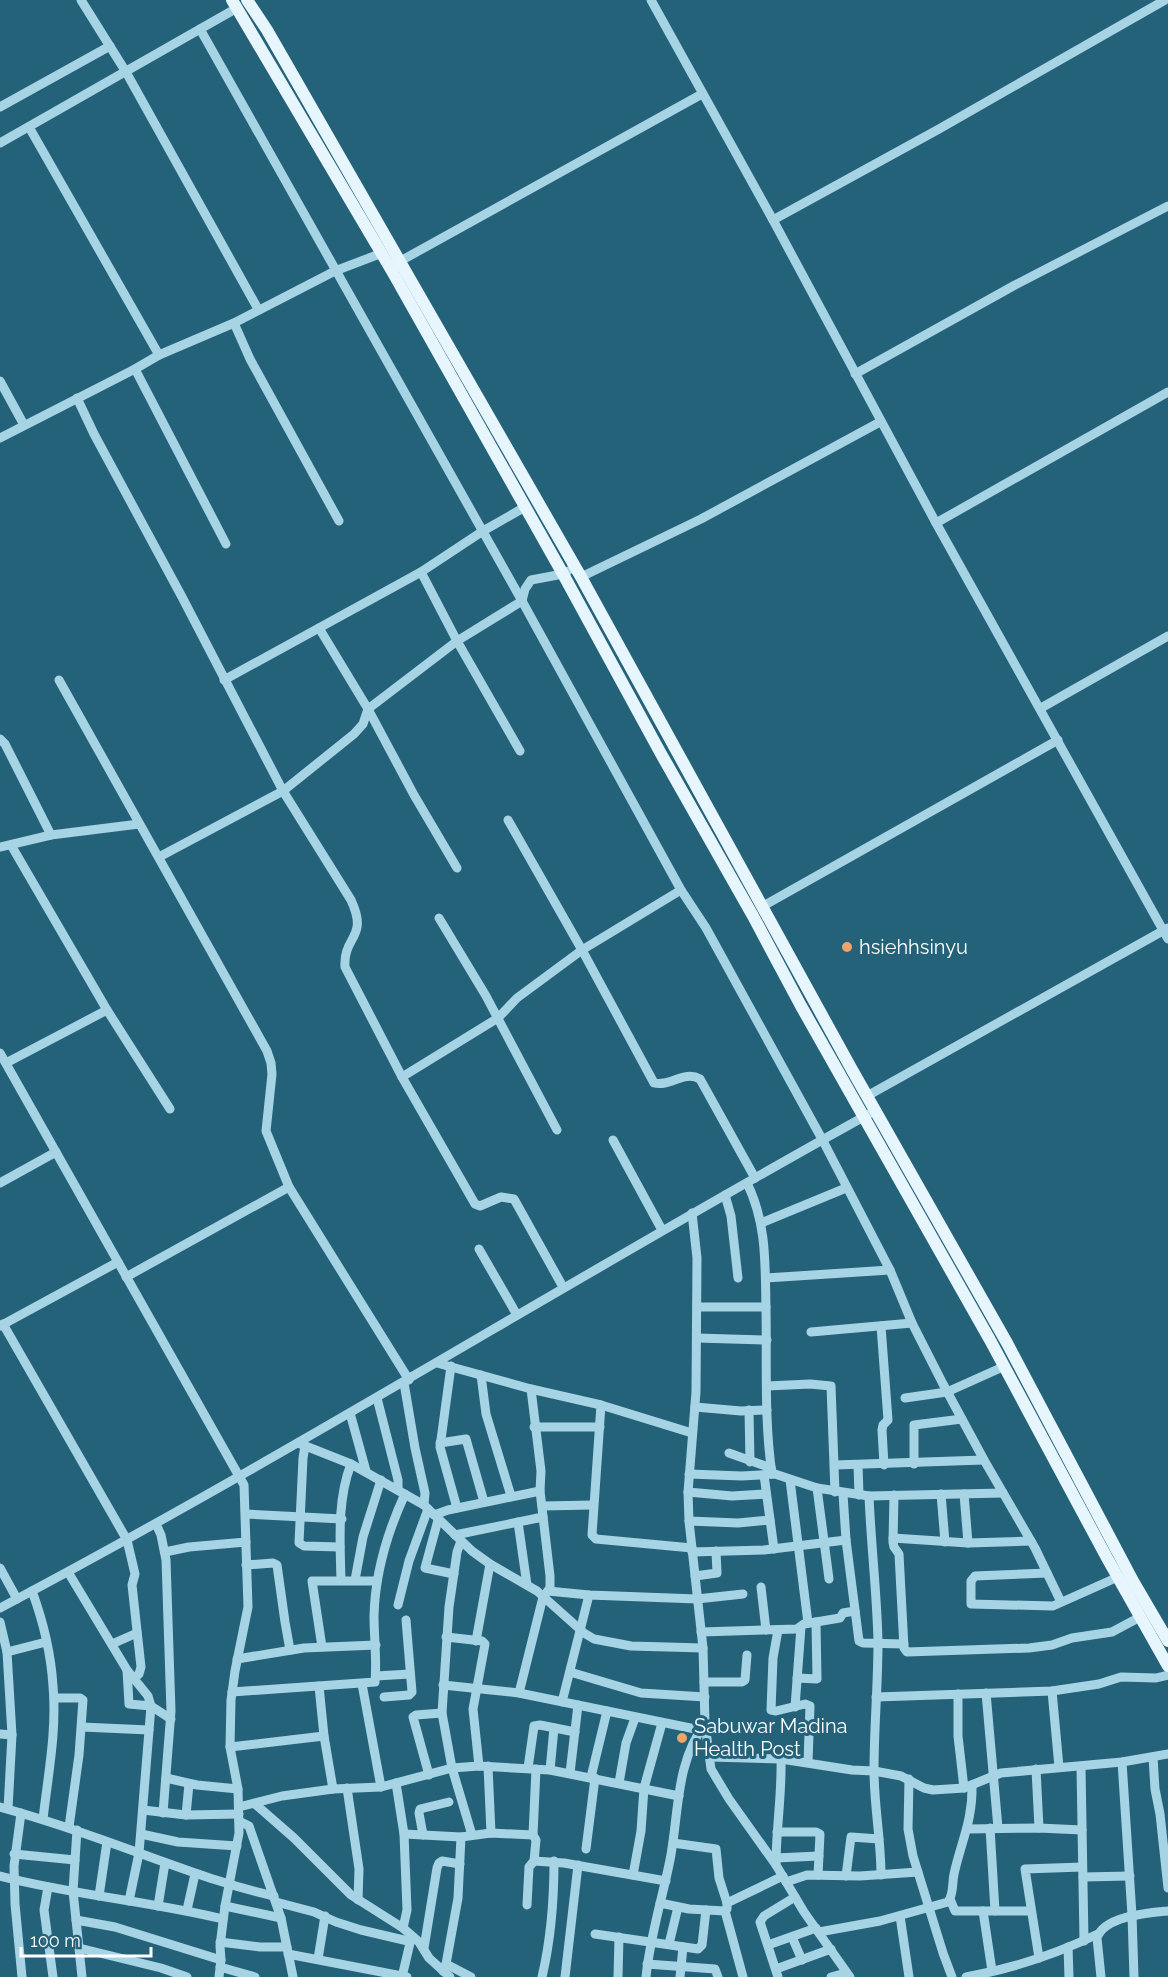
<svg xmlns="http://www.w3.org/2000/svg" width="1168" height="1977" font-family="Raleway,sans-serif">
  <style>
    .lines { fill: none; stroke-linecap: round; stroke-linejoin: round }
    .minor { stroke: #a7d4e4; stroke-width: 9 }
    .major { stroke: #e7f5fc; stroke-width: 12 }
    .poi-dot { fill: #eea46b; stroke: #24627a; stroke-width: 2 }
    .labels { text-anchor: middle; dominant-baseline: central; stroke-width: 6; stroke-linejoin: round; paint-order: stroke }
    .poi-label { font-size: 20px; fill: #fff; stroke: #24627a; text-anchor: start }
  </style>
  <rect width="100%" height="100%" fill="#24627a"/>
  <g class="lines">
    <g class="minor">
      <path d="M81,0L126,72L258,309"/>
      <path d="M651,0L773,220L936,523L1168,939"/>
      <path d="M200,29L522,601L681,890L706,928L822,1139L890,1270L912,1323L943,1384L984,1460L1035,1548L1061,1602"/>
      <path d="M0,107L110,46"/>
      <path d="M29,127L159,355"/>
      <path d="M0,143L237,8"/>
      <path d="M773,220L939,129L1165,0"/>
      <path d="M395,264L702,94"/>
      <path d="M234,323L250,359L339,521"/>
      <path d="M135,369L226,544"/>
      <path d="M855,374L1015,285L1168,206"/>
      <path d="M0,381L24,425"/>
      <path d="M77,398L94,434L182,597L283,791L351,900C369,939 343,935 345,967L402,1077L475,1204L480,1206L501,1197L514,1199L563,1287"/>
      <path d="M0,438L135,369L159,355L234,323L335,271L382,253"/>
      <path d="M936,523L1168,392"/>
      <path d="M421,572L457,641L520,751"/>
      <path d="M581,577L701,519L880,422"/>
      <path d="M319,628L368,709L414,795L457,868"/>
      <path d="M59,680L267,1051L271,1063L272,1074L266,1131L289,1187L409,1380"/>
      <path d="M224,680L421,572L483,531L525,507"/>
      <path d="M1041,708L1168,636"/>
      <path d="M0,739L5,744L51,835"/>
      <path d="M508,820L582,950L654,1083C670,1087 684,1070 700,1079L755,1178"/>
      <path d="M11,845L107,1010L170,1109"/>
      <path d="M0,847L51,835L139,824"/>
      <path d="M159,857L283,791L354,734L363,724L368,709L457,641L522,601L525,589L531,580L563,574L568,571"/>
      <path d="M763,906L1058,740"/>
      <path d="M439,918L486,996L557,1130"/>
      <path d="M0,1053L244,1485L248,1607L235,1671L231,1700L230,1747L238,1789L239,1833L225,1906L220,1946L221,1960L219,1977"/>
      <path d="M6,1063L107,1010"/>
      <path d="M402,1077L498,1018L517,998L582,950L681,890"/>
      <path d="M867,1096L1168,928"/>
      <path d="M613,1140L662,1230"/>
      <path d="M0,1183L56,1152"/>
      <path d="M747,1183C767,1224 765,1264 766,1309C767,1364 764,1420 772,1474"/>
      <path d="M725,1195L731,1216L738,1278"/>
      <path d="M692,1213L697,1258L696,1392L688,1492L689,1521L703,1648L705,1724L711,1769L729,1799L776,1865L804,1912L850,1977"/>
      <path d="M761,1223L846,1188"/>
      <path d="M479,1249L517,1315"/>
      <path d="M126,1277L289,1187"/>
      <path d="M766,1278L890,1270"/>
      <path d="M697,1307H766"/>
      <path d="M3,1324L127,1540L135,1574L132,1585L141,1667L139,1674L133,1679"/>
      <path d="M0,1326L118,1262"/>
      <path d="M881,1326L888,1420L883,1425L882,1430L884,1465"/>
      <path d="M811,1332L912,1323"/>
      <path d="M697,1338L767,1340"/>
      <path d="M437,1363L531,1389L601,1405L692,1433"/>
      <path d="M451,1366L440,1447L457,1508"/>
      <path d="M481,1375L486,1414L511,1496"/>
      <path d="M404,1383L415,1448L425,1493L424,1505"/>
      <path d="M767,1386L810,1384L831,1386L835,1492"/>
      <path d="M377,1398L398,1480V1490"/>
      <path d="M905,1398L947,1392L1005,1366"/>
      <path d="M601,1405L592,1535L596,1539L692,1548"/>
      <path d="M695,1407L741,1411L767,1410"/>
      <path d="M749,1410L750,1462"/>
      <path d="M350,1413L366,1471"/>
      <path d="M534,1427H600"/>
      <path d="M298,1443L351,1464L424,1505L472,1551L490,1564L537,1591L584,1633L594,1639L631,1646L703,1648"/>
      <path d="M440,1443L466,1439L484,1502"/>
      <path d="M305,1446L303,1458L299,1543L304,1546L340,1547"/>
      <path d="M729,1453L771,1468"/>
      <path d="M914,1464V1425L962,1419"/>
      <path d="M835,1465L984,1460"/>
      <path d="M858,1465L859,1495"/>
      <path d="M689,1474L742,1476L775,1474L817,1488L869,1496L1003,1493"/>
      <path d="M764,1475L774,1549"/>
      <path d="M790,1480L808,1623"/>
      <path d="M817,1488L829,1579"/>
      <path d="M688,1492L732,1496L766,1494"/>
      <path d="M843,1494L846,1540L859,1641L863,1643L904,1644"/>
      <path d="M941,1494L945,1542"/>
      <path d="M964,1494L968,1543"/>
      <path d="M894,1495L893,1542L894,1547L899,1554L904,1648L907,1652L1029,1648L1052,1645L1072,1638L1112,1632L1140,1617"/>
      <path d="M869,1496C871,1545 877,1594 878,1642C878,1685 874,1728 874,1770C874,1806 881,1840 881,1875"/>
      <path d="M542,1506L593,1505"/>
      <path d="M246,1514L342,1519"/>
      <path d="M434,1515L448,1510L540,1491"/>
      <path d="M438,1520L425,1568L454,1574"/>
      <path d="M689,1521L738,1523L770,1520"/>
      <path d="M518,1522L527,1585"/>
      <path d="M156,1524L161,1535L166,1560L171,1711L163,1813"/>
      <path d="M455,1535L543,1517"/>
      <path d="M893,1538L968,1543L1031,1541"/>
      <path d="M461,1541L457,1552L449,1607L442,1713L452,1768L472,1835"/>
      <path d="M165,1552L189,1547L246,1542"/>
      <path d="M692,1552L764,1550L846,1540"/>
      <path d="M246,1565L273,1563L277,1565L285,1622L290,1650"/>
      <path d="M0,1568L17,1599"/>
      <path d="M68,1572L127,1670L148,1696L151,1706L139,1853L129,1901"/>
      <path d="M1047,1573L975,1576L971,1581V1604L1053,1606L1118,1577"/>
      <path d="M695,1576L717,1573L716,1551"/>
      <path d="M341,1580C340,1541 337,1500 351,1464"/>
      <path d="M355,1580L363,1537L381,1480"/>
      <path d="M761,1587L766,1630"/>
      <path d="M32,1591C43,1621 51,1654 53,1686C57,1730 48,1775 43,1819"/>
      <path d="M548,1591L589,1595L697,1599L743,1594"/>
      <path d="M398,1605L409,1561L428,1509"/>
      <path d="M0,1608C295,1452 577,1275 869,1114"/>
      <path d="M0,1622L7,1652L12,1735L8,1809"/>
      <path d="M778,1630L773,1658L771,1710L776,1711L805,1704L810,1706L808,1762"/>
      <path d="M701,1632L797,1629L804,1624L840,1618L843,1613L855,1611"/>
      <path d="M446,1637L482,1641L485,1644L473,1709L479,1766"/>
      <path d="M476,1641L490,1564"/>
      <path d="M112,1644L137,1633"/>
      <path d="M322,1647L312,1581H377"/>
      <path d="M7,1652L46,1642"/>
      <path d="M237,1659L304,1648L376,1645"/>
      <path d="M127,1670L129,1704L151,1706L171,1719"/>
      <path d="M570,1672L641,1693L705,1697"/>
      <path d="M376,1676L410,1674"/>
      <path d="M797,1678L817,1679L816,1622"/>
      <path d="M704,1682H742L745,1680L747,1655"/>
      <path d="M362,1684L381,1787"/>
      <path d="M443,1685L519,1693L700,1730"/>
      <path d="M319,1686L324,1736L333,1789"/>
      <path d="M1052,1691L1059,1767"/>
      <path d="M232,1692L375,1682C377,1660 374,1638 374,1616C375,1574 387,1533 405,1494"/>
      <path d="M519,1693L543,1597L550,1588V1576L540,1491L541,1471L531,1389"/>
      <path d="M986,1693L998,1828"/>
      <path d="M958,1694V1736L964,1788"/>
      <path d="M384,1697L409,1695L412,1692L406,1620"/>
      <path d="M876,1697L1052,1691L1099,1684L1121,1677L1156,1678L1168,1675"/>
      <path d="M54,1698H80L83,1700L79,1755L69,1827"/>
      <path d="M562,1702L589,1595"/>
      <path d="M795,1707L801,1627"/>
      <path d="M82,1727L149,1730"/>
      <path d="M0,1734L12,1735"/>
      <path d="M230,1747L324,1736"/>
      <path d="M710,1757L781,1759L852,1770L874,1771L901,1776L924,1788L933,1790L964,1788L1001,1773L1122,1762L1168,1754"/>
      <path d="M1153,1757L1155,1789L1160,1814L1168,1888"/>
      <path d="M1122,1762L1132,1915L1134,1977"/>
      <path d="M488,1766L491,1833"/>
      <path d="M1081,1767L1084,1941"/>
      <path d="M528,1768L534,1726L540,1725L575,1732"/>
      <path d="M1036,1769L1039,1828"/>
      <path d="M550,1770L554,1728"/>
      <path d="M570,1773L578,1705"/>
      <path d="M429,1775L413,1717L416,1715L442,1713"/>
      <path d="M591,1777L607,1711"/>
      <path d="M166,1778L197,1785L238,1789"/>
      <path d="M909,1779L908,1829L913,1856L943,1953L952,1977"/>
      <path d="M396,1783L404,1834L407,1910L403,1928"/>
      <path d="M619,1783L626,1743L635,1718"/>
      <path d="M347,1788L359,1869L358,1900"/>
      <path d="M255,1804L294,1838L351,1895L403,1928L419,1942L429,1958L450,1977"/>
      <path d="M0,1807C47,1820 93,1836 139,1853C184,1869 228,1886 274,1896"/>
      <path d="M239,1807L282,1796L333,1789L381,1787L452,1768L479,1766L550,1770L679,1796"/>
      <path d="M143,1810L186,1815L239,1814"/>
      <path d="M21,1813L14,1866L15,1904L22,1977"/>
      <path d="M186,1815L189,1784"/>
      <path d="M239,1821L249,1826L281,1918L293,1977"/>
      <path d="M990,1828L995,1911"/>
      <path d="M967,1829L1039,1828L1082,1830"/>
      <path d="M77,1830L73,1891L82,1977"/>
      <path d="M777,1832H816L820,1834L818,1875"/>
      <path d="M141,1834L178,1842L237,1846"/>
      <path d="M404,1834L461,1837L491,1833L533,1835"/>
      <path d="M423,1835L419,1813L420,1809L449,1802"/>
      <path d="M586,1849L595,1778"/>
      <path d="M14,1854L75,1860"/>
      <path d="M776,1858L819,1856"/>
      <path d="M534,1861L536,1840L533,1835L536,1769"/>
      <path d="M776,1865C776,1829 782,1795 781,1759"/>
      <path d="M633,1875L641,1831L644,1788L662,1723"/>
      <path d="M0,1876C73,1895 149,1901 223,1919"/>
      <path d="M846,1876L851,1837L879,1839"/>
      <path d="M1083,1877L1130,1876"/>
      <path d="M786,1882L807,1875L860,1876L918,1872"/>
      <path d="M48,1887L44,1910L53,1977"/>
      <path d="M99,1896L107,1842"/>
      <path d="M950,1899L955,1911H1031"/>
      <path d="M276,1902L314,1912L336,1922L361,1930L408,1941L410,1943L402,1977"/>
      <path d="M660,1903L689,1909L725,1911L727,1909V1903L719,1878L716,1849L673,1843"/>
      <path d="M727,1903L783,1876"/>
      <path d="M527,1905L529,1867L534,1861L564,1863L666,1881"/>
      <path d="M158,1906L165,1863"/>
      <path d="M225,1906L281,1918"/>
      <path d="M187,1910L195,1874"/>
      <path d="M725,1911L743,1977"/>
      <path d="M983,1911L992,1971"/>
      <path d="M900,1916L909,1977"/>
      <path d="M76,1920L115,1927L221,1960"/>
      <path d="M819,1932L880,1921L948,1902C954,1894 952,1883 954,1874C961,1842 973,1820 972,1785"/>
      <path d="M595,1934L698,1949L702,1945L706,1910"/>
      <path d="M792,1937L802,1960"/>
      <path d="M220,1942L260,1947H287"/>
      <path d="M669,1944L678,1907"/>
      <path d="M768,1945L816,1928"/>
      <path d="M1068,1947L1069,1977"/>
      <path d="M79,1948L161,1968L187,1977"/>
      <path d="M424,1948L437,1868L439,1863L442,1861L460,1864"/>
      <path d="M288,1954L407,1977"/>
      <path d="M1039,1958L1025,1869L1082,1867"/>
      <path d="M318,1959L325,1916"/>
      <path d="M446,1964L471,1977"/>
      <path d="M647,1964L715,1969L718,1977"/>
      <path d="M220,1967L255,1977"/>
      <path d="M776,1969L831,1949"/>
      <path d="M443,1971L446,1964L458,1898L461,1837"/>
      <path d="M542,1977C551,1939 554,1900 554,1861"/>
      <path d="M565,1977L578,1865"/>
      <path d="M618,1977L619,1937"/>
      <path d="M646,1977C650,1936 662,1900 670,1860C679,1815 675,1763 705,1724"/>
      <path d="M680,1977L683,1947"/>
      <path d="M778,1977L760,1922L764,1916L795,1897"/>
      <path d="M831,1977L842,1974"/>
      <path d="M966,1977C1011,1969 1056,1954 1098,1934"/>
      <path d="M1101,1977L1097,1938C1104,1916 1148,1913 1168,1911"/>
    </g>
    <g class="major">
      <path d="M232,0L392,271L563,574L660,752L753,916L801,1006L990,1340L1107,1558L1168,1666"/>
      <path d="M247,0L267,30L581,577L851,1068L1007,1343L1133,1581L1168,1641"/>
    </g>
  </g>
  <g class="poi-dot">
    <circle cx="847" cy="947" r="6"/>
    <circle cx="682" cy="1738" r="6"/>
  </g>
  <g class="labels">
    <g class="poi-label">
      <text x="859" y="947">hsiehhsinyu</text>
      <text x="694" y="1726">Sabuwar Madina<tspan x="694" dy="23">Health Post</tspan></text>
    </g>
  </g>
  <path d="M21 1947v9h130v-9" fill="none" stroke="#ffffff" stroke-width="3"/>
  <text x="30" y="1947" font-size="18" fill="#ffffff" stroke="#24627a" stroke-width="4.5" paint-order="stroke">100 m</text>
</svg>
